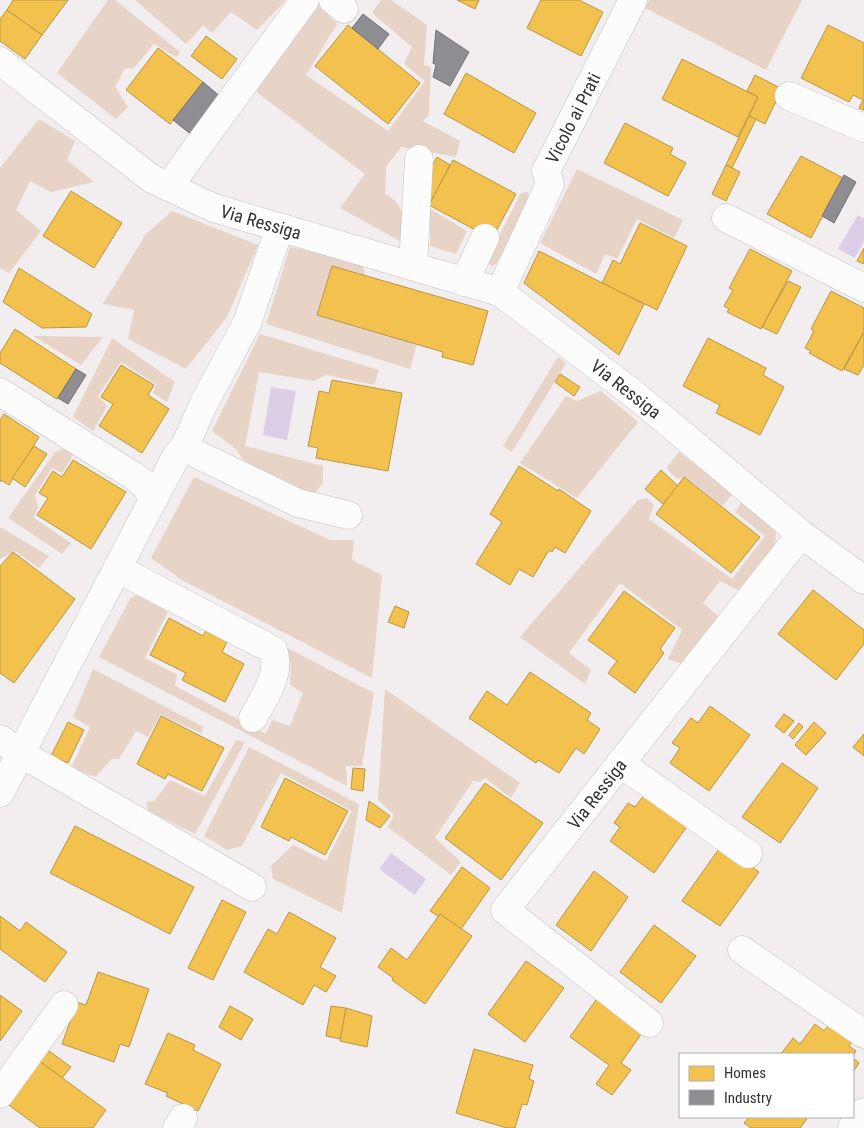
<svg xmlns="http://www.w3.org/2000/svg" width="864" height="1128" font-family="'Roboto Condensed',sans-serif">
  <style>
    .green { fill: #e8d3c7 }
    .water { fill: #dccee6 }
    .homes { fill: #f2c14e; stroke: #b99646 }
    .industry { fill: #8d8d92; stroke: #727175 }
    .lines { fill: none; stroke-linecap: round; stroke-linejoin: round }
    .minor-casing { stroke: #c3c0c1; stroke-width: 29 }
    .minor { stroke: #fdfcfd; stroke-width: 28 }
    .labels { text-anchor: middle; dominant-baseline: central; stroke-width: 5; stroke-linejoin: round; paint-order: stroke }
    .street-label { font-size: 18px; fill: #343132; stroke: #fff }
  </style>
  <rect width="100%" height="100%" fill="#f2edef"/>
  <g class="green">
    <path d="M108,0H115L180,52L176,57L154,44L133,69L125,68L115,87L128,107L116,119L57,73Z"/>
    <path d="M135,0H286L257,30L231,12L212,33L203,25L186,44Z"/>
    <path d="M381,0H391L427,25L424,65L431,67L429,115L423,121L460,141L456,157L401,147L386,167L385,194C408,206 402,219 400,241L340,208L365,174L259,94L253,86L316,2L337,24L306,75L388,131L425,81L404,64L412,47L372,13Z"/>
    <path d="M649,0H802L766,70L645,8Z"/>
    <path d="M39,119L75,141L67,160L94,182L51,192L30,181L16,210L41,231L9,273L0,268V168Z"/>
    <path d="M577,169L683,220L674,238L637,219L617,259L605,254L596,274L540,243Z"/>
    <path d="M527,192L531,201L496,264L491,266L487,259L521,193Z"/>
    <path d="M430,209L467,231L456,254L430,246Z"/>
    <path d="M172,211L258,245L227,317L186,369L128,339L134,310L103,304L146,234Z"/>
    <path d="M290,247L362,262L365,275L332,266L317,315L417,344L410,369L266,324Z"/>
    <path d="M260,334L379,370L374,385L326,375L314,381L259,372L245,446L323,466V483L314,494L256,473L244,461L236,449L212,431Z"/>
    <path d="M33,336L103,337L81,365Z"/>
    <path d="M112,338L175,382L167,402L153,393L156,384L121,362L98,396L107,406L93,431L73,417Z"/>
    <path d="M558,357L566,363L512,452L503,446Z"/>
    <path d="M601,391L638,422L577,498L520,463L566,396L577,401Z"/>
    <path d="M69,446L76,450L62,473L52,468L35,495L38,507L34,518L71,543L62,554L8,518L55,452Z"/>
    <path d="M679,452L733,493L722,506L685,477L677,479L666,468Z"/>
    <path d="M194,477L330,540H354L352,560L382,575L372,678L182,580L151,558Z"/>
    <path d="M647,498L654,505L649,519L732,579L765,536L735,512L741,503L776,531L774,555L742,592L720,581L703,603L719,617L685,665L668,659L682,630L620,583L569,653L591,670L585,684L520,637L638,500Z"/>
    <path d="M0,527L49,556L39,568L15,551L0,559Z"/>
    <path d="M139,593L168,612L145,658L177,675L175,686L266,734L272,720L290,726L303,693L290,685L291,665L282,645L374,693L362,766H346L347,786L99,657L130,599Z"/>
    <path d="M93,669L204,727L201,733L160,715L148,737L136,731L119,759H112L95,777L71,768L90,727L73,717Z"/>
    <path d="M385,689L520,783L511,798L485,778L480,782L473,781L435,838L461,862L451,875L388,827L394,815L378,800Z"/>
    <path d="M236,740L245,742L195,834L148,811L146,802L154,801L170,780L205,796Z"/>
    <path d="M249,747L359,804L342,913L273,879L271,866L293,845L326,861L352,811L281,773L242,846L227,850L204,836Z"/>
  </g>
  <g class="water">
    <path d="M858,215L864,219V242L855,258L838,249Z"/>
    <path d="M271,387L296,391L287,440L263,435Z"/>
    <path d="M391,853L426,879L415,895L379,869Z"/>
  </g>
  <g class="homes">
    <path d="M13,0H68L42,35L7,10Z"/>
    <path d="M457,0H479L475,9Z"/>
    <path d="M541,0H579L603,12L581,56L527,28Z"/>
    <path d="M7,10L42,35L25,59L0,41V19Z"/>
    <path d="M348,25L420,83L388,124L315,66Z"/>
    <path d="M828,25L864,43V110L859,108L863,100L853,95L849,102L801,78Z"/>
    <path d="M206,36L237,59L222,79L191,56Z"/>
    <path d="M158,48L203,82L170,124L126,90Z"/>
    <path d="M682,59L758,97L738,137L662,99Z"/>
    <path d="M466,73L536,113L514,153L444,114Z"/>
    <path d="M755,75L782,89L765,124L749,116L758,97L747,91Z"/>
    <path d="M749,116L756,119L732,168L726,165Z"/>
    <path d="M625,123L673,148L670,154L686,163L668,196L604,163Z"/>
    <path d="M801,156L843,178L811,238L767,214Z"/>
    <path d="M437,157L450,165L431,202L419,195L422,185Z"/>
    <path d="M453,160L516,194L492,239L429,205Z"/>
    <path d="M726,165L740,172L726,201L712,194Z"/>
    <path d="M71,191L122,223L94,268L43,236Z"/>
    <path d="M640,223L687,246L657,310L602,283L613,260L620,264Z"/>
    <path d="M864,248V264L857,261Z"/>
    <path d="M750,249L792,271L761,329L727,312L729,309L724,306L733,290L729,288Z"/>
    <path d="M539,251L644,304L619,355L524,283Z"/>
    <path d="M332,266L488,311L473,365L442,357L443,352L317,315Z"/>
    <path d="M19,268L92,314L86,327L42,328L3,302Z"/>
    <path d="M788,281L801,287L777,334L762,327Z"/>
    <path d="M831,291L864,308V332L842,371L809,353L811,351L805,348L814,331L811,329Z"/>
    <path d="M15,329L76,369L57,399L0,363V353Z"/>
    <path d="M864,332V365L858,375L844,369Z"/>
    <path d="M708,338L766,368L763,375L784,387L760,435L716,413L720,405L683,386Z"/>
    <path d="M121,365L154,385L148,395L169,409L142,453L99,426L113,404L101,397Z"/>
    <path d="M560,374L580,387L574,396L555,382Z"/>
    <path d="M332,380L402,393L388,471L316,458L318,448L308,446L319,391L329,393Z"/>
    <path d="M4,414L39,437L9,485L1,480L0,482V420Z"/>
    <path d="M34,446L47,454L25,487L12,478Z"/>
    <path d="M73,460L126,492L91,549L37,515L48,498L39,493L53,471L62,477Z"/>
    <path d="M519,466L558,491L559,489L591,511L565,553L555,547L552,552L549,550L533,577L519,569L510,585L476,564L502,522L490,514Z"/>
    <path d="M661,470L678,486L663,504L645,489Z"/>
    <path d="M684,477L760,537L731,573L656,514Z"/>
    <path d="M13,552L75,599L14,683L0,673V566Z"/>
    <path d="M813,590L864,630V644L836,680L778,634Z"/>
    <path d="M624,591L675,628L660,649L664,653L635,693L608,673L617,661L588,640Z"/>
    <path d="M395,606L409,612L404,628L388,622Z"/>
    <path d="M169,618L203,636L209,625L230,636L222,652L244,664L225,702L182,680L186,673L150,655Z"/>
    <path d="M530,672L591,713L587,720L600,729L584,754L576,748L559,773L538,760L536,763L469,718L487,691L507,705Z"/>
    <path d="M710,706L750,735L709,791L670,763L680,748L672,743L691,718L698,723Z"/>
    <path d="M784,714L794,721L784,733L775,726Z"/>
    <path d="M161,716L224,748L202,791L168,774L165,779L137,764Z"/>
    <path d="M68,722L84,730L68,763L51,756Z"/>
    <path d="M814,722L826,733L806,755L795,745Z"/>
    <path d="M799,723L803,727L793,739L789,735Z"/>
    <path d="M864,734V756L853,747Z"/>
    <path d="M782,763L818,788L780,843L742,817Z"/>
    <path d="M353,768L365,769L363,791L351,789Z"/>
    <path d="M285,778L348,811L325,855L291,837L289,841L261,827Z"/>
    <path d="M485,783L543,823L501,880L445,838Z"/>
    <path d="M645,794L688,825L654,873L610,841L620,827L614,823L628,803L635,807Z"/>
    <path d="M369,801L390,816L380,828L366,820Z"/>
    <path d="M75,826L194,887L170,934L50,873Z"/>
    <path d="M721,846L759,872L720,926L682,901Z"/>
    <path d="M462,867L490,888L461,929L440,914L438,916L430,911Z"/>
    <path d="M594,871L628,897L591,951L556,925Z"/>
    <path d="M222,900L246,912L213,980L188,968Z"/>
    <path d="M289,912L336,938L320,967L336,976L326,992L314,985L303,1005L244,972L268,929L277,934Z"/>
    <path d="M440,914L472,936L425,1004L392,980L393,978L378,967L391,948L407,960Z"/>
    <path d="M0,916L20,931L26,922L67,952L45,982L0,949Z"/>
    <path d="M654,925L696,956L661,1003L620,972Z"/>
    <path d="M526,961L564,988L525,1042L488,1014Z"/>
    <path d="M98,972L149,989L129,1047L120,1044L114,1062L62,1044L77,1002L86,1005Z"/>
    <path d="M0,995L22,1011L0,1041Z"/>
    <path d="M598,997L644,1030L621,1063L631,1070L612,1095L596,1084L609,1065L570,1037Z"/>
    <path d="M230,1006L253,1019L241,1040L219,1027Z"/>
    <path d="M331,1006L346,1008L341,1039L326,1036Z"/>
    <path d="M346,1008L372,1016L367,1047L340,1041Z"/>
    <path d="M815,1024L824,1031L829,1025L853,1041L849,1046L856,1051L853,1056V1054H781L793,1038L800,1044Z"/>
    <path d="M168,1033L195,1045L193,1050L221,1064L198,1111L166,1096L168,1093L145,1084Z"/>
    <path d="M42,1046L71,1067L62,1078L34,1057Z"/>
    <path d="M474,1049L533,1065L529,1079L534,1081L527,1105L522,1104L515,1128H507L456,1113Z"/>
    <path d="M853,1058L859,1063L853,1072Z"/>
    <path d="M38,1060L106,1110L93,1128H40L6,1103Z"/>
    <path d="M749,1117H803L807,1119L800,1128H751L744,1123Z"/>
  </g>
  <g class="industry">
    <path d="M363,14L389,34L378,49L352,28Z"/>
    <path d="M436,30L469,52L450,86L433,77L436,65L433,63Z"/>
    <path d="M203,82L222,98L193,136L173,120Z"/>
    <path d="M844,175L856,182L834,223L822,216Z"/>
    <path d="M76,369L86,375L68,404L58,398Z"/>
  </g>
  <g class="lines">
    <defs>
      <g id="minor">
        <path d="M333,0L344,9"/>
        <path d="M0,61L152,179L214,208L500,292L635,395L801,534L864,580"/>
        <path d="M789,96L864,128"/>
        <path d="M169,186L305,0"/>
        <path d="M726,218L864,288"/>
        <path d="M413,266L419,159"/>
        <path d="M464,282L485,238"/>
        <path d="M500,292L550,184L546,171L633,0"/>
        <path d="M0,392L132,475L144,484L154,498L0,793"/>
        <path d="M184,448L204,403L247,323L280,227"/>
        <path d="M154,498L177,455L184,448L298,503L348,515"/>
        <path d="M118,569L273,650C282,674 264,697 253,718"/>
        <path d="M0,739L20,753L252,887"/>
        <path d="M620,763L748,854"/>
        <path d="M742,950L864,1034"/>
        <path d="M649,1023L505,910L801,534"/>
        <path d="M0,1094L64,1005"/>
        <path d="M177,1128L183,1118"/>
        <path d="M852,1128L864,1112"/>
      </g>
    </defs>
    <use href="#minor" class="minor-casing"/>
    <use href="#minor" class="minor"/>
  </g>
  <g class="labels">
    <g class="street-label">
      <text transform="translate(573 118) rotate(-63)">Vicolo ai Prati</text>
      <text transform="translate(261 222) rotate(16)">Via Ressiga</text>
      <text transform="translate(626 389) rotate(38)">Via Ressiga</text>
      <text transform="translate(597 794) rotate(-52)">Via Ressiga</text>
    </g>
  </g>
  <rect x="679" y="1053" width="175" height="65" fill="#ffffff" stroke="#aeadad"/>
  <rect x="689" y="1066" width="25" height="15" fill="#f2c14e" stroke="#aeadad"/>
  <text x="724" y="1078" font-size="15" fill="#343132">Homes</text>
  <rect x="689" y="1090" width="25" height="15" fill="#8d8d92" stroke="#aeadad"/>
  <text x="724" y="1103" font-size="15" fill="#343132">Industry</text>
</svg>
